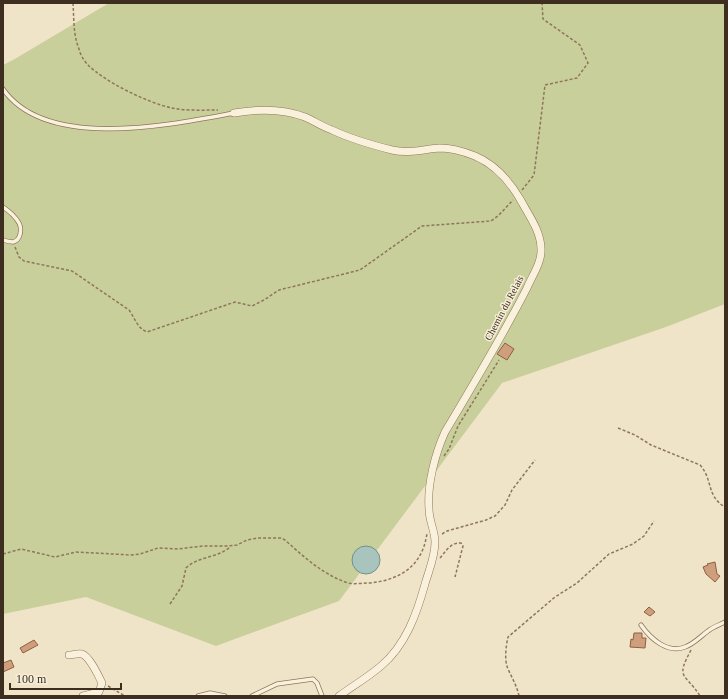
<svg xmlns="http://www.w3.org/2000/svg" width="728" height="699" font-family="Georgia,serif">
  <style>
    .green { fill: #c9cf9b }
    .water { fill: #a9c4bc; stroke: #6f938a }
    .building { fill: #cf9f7d; stroke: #8d5f41 }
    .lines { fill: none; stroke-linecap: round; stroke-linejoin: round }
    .service-casing { stroke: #8d765c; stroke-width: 5 }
    .minor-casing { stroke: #8d765c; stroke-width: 8 }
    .path { stroke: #8d765c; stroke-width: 1.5; stroke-dasharray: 3 2; stroke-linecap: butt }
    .service { stroke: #faf1dc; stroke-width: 3.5 }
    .minor { stroke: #faf1dc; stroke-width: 7 }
    .labels { text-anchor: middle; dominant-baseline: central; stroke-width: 3; stroke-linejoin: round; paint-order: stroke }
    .street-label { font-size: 10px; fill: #3d2e20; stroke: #f7eed8 }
  </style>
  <rect width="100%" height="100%" fill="#f0e4c8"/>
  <path class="green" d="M109,3H725V304L666,327L502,383L339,601L216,646L86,597L3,614V65L13,60Z"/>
  <circle class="water" cx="366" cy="560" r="14"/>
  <g class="building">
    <path d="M505,343L514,349L507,360L497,354Z"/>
    <path d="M715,562L717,574L720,576L715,582L706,574L703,567L708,565L707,564Z"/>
    <path d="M649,607L655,612L650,616L644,612Z"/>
    <path d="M634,633H642V638H646L645,648L630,647L631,639L633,640Z"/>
    <path d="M34,640L38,645L23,653L20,648Z"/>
    <path d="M11,660L14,667L3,672V663Z"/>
  </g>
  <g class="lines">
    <defs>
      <g id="service">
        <path d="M3,89C46,151 171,125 234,113"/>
        <path d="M3,207C9,211 15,216 19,223C22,229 21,240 13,242C10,242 6,241 3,240"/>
        <path d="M641,625C650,638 667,654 685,647C694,644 701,636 708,631C713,627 719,625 725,622"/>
        <path d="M198,696L210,693L225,696"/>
        <path d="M252,696L277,684L313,679L317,683L322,696"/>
      </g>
      <g id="minor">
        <path d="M234,113C257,109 282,108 305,117C314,121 323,127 332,130C351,139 372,145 392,150C409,154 424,149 440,148C452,148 465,152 475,156C496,165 509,180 520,199C528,214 541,231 541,249C542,262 532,276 527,288C502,337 473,385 445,432C435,454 427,485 429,509C429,521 435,531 435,542C435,557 429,570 425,584C417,613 406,645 381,666C368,677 353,686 339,696"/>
        <path d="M69,655C73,655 78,653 82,654C90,657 98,675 102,683L99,692L83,696"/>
      </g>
    </defs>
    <use href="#service" class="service-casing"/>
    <use href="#minor" class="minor-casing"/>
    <g class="path">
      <path d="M73,3C74,18 73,34 79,49C80,54 84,61 88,65C105,82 148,103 172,108C187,111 203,110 218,110"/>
      <path d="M522,190L534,175L545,85L577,78L588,63L580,45L543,19L542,3"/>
      <path d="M15,247L19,257L24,261L72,271L129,310C135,318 137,328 147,332L235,302L252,306L264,300L279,290L360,270L422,226L491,221L499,215L513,200"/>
      <path d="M618,428L635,435L651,445L700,465C713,479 706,496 725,507"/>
      <path d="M444,456L449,449L458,426L499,360"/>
      <path d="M442,534L447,531L486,520L495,516L505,505L512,490L535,460"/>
      <path d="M3,554L21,549L55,557L76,552L131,555L140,554L158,548L178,549L203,546H228L237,545L247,540L258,538H281L285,540C303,556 321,573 345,582C352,585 361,583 369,583C392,581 414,572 423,549C425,544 426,539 427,534"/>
      <path d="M440,558C446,551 451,542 461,543L463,546L455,577"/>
      <path d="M170,604L182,586L186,568C198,556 218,558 230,547"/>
      <path d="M691,650C675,680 685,672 700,696"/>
      <path d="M108,686L125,696"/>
      <path d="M519,696C517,686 512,678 508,669C504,660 506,646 508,637L555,597L577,583L609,554L633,544L644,536L654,521"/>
    </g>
    <use href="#service" class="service"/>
    <use href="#minor" class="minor"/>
  </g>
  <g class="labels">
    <g class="street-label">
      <text transform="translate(504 308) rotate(-62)">Chemin du Relais</text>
    </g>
  </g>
  <rect width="728" height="699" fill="none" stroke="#3d2e20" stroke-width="8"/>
  <path d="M10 683v6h111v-6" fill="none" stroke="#3d2e20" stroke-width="2"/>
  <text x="16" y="683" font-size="12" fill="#3d2e20" stroke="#f7eed8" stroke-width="3" paint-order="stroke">100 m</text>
</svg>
